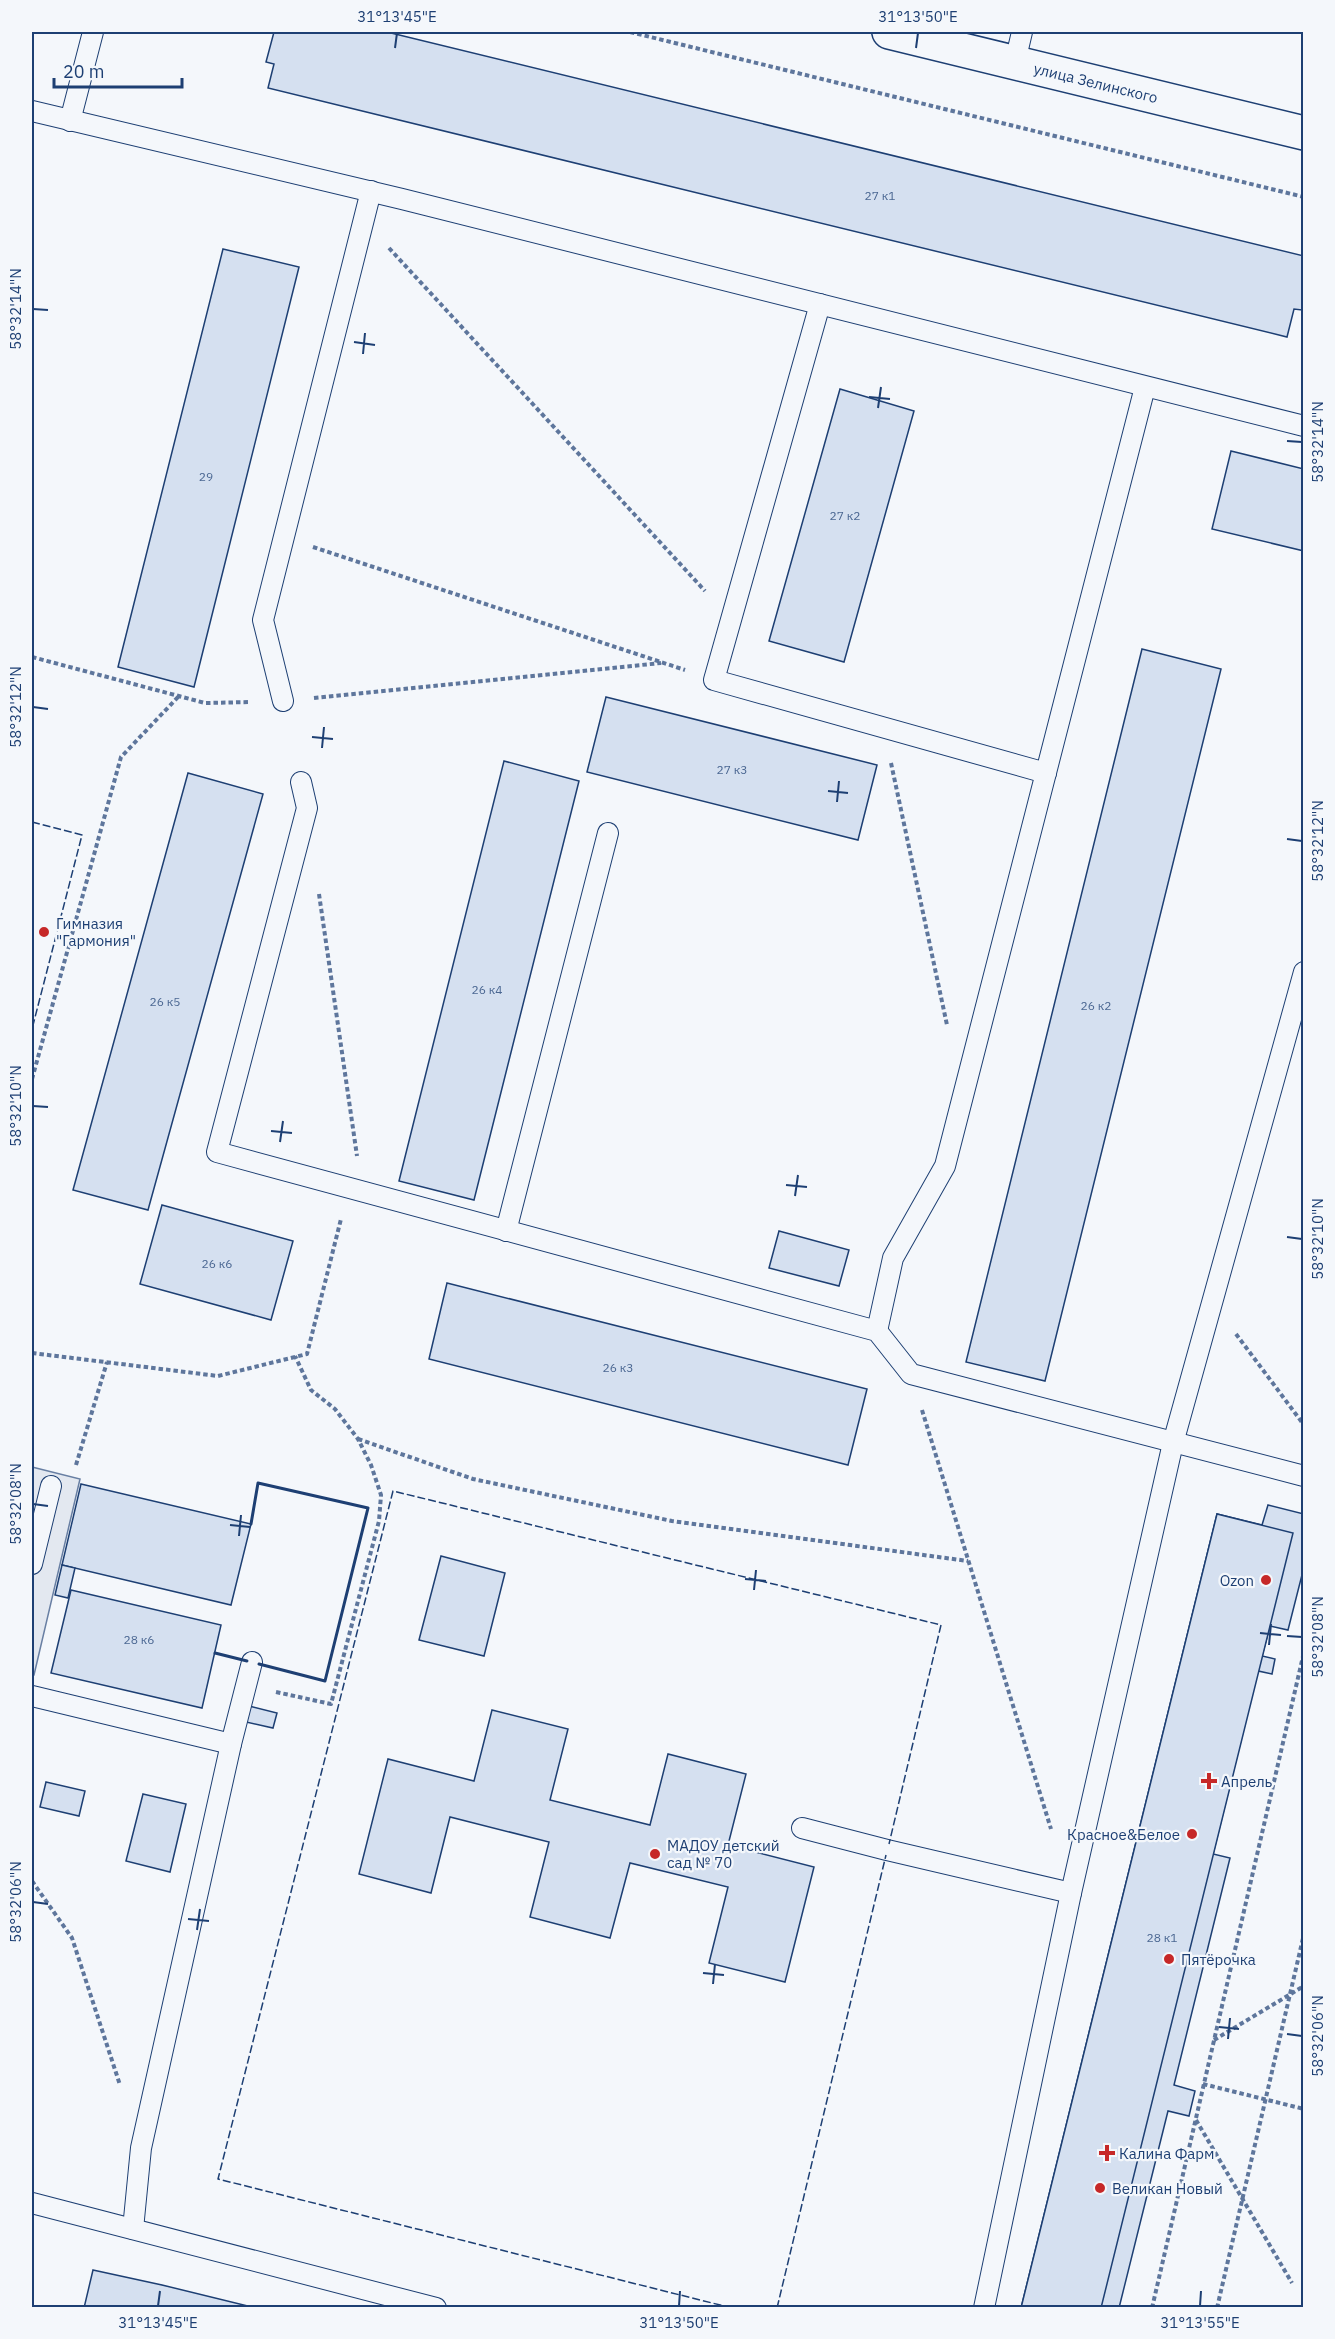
<svg xmlns="http://www.w3.org/2000/svg" width="1335" height="2339" font-family="'IBM Plex Sans',sans-serif">
  <style>
    .parking { fill: #e3e8f0; stroke: #687fa3; stroke-width: 1.5 }
    .building { fill: #d5e0f0; stroke: #1d3f73; stroke-width: 1.5 }
    .lines { fill: none; stroke-linecap: round; stroke-linejoin: round }
    .service-casing { stroke: #1d3f73; stroke-width: 22 }
    .tertiary-casing { stroke: #1d3f73; stroke-width: 36 }
    .path { stroke: #5e769c; stroke-width: 4; stroke-dasharray: 4.5 3; stroke-linecap: butt }
    .service { stroke: #f4f7fb; stroke-width: 20 }
    .tertiary { stroke: #f4f7fb; stroke-width: 33 }
    .fence { stroke: #1d3f73; stroke-width: 1.5; stroke-dasharray: 8 3; stroke-linecap: butt }
    .wall { stroke: #1d3f73; stroke-width: 3 }
    .ticks { fill: none; stroke: #1d3f73; stroke-width: 2 }
    .poi-dot { fill: #c62828; stroke: #f4f7fb; stroke-width: 2 }
    .labels { text-anchor: middle; dominant-baseline: central; stroke-width: 4.5; stroke-linejoin: round; paint-order: stroke }
    .number-label { font-size: 12px; fill: #4b6792 }
    .street-label { font-size: 15px; fill: #1d3f73; stroke: #f4f7fb }
    .poi-label { font-size: 15px; fill: #1d3f73; stroke: #f4f7fb; text-anchor: start }
    .neatline { fill: none; stroke: #1d3f73; stroke-width: 2 }
    .ticks-label { font-size: 15px; text-anchor: middle; fill: #1d3f73 }
  </style>
  <rect width="100%" height="100%" fill="#f4f7fb"/>
  <path class="parking" d="M32,1467L80,1479L34,1675H32Z"/>
  <g class="building">
    <path d="M274,32H387L1304,256L1302,310L1294,309L1287,337L268,88L274,64L266,62Z"/>
    <path d="M223,249L299,267L194,687L118,667Z"/>
    <path d="M840,389L914,411L844,662L769,641Z"/>
    <path d="M1231,451L1304,469V551L1212,529Z"/>
    <path d="M1142,649L1221,669L1045,1381L966,1362Z"/>
    <path d="M606,697L877,765L858,840L587,772Z"/>
    <path d="M504,761L579,781L474,1200L399,1181Z"/>
    <path d="M188,773L263,794L148,1210L73,1190Z"/>
    <path d="M162,1205L293,1241L271,1320L140,1284Z"/>
    <path d="M779,1231L849,1250L839,1286L769,1268Z"/>
    <path d="M447,1283L867,1389L848,1465L429,1359Z"/>
    <path d="M81,1484L251,1524L231,1605L62,1565Z"/>
    <path d="M1268,1505L1304,1514V1567L1288,1630L1270,1626L1262,1656L1275,1659L1272,1674L1258,1671L1213,1854L1230,1858L1174,2085L1195,2091L1189,2116L1168,2111L1119,2308H1021L1217,1514L1262,1525Z"/>
    <path d="M1217,1514L1293,1533L1101,2308H1021Z"/>
    <path d="M441,1556L505,1573L484,1656L419,1640Z"/>
    <path d="M62,1565L75,1568L68,1598L55,1595Z"/>
    <path d="M71,1590L221,1625L202,1708L51,1673Z"/>
    <path d="M249,1706L277,1713L273,1728L246,1722Z"/>
    <path d="M492,1710L568,1729L550,1800L650,1825L668,1754L746,1774L728,1845L814,1867L785,1982L709,1963L728,1887L630,1863L610,1938L530,1917L549,1842L450,1817L431,1893L359,1874L388,1759L474,1781Z"/>
    <path d="M46,1782L85,1791L79,1816L40,1807Z"/>
    <path d="M143,1794L186,1804L170,1872L126,1861Z"/>
    <path d="M93,2270L162,2285L256,2308H84Z"/>
  </g>
  <g class="lines">
    <defs>
      <g id="service">
        <path d="M1015,62L1022,32"/>
        <path d="M32,111L402,199L1304,426"/>
        <path d="M70,121L93,32"/>
        <path d="M820,304L714,680L1046,773"/>
        <path d="M283,701L263,620L371,191"/>
        <path d="M301,782L307,808L217,1152L877,1331L911,1374L1304,1476"/>
        <path d="M506,1231L608,833"/>
        <path d="M877,1331L893,1258L945,1166L1145,387"/>
        <path d="M32,1564L51,1486"/>
        <path d="M32,1696L231,1744"/>
        <path d="M802,1828L887,1850L1071,1893"/>
        <path d="M32,2203L436,2308"/>
        <path d="M133,2229L141,2148L231,1744L252,1662"/>
        <path d="M984,2308L1071,1893L1173,1443L1304,972"/>
      </g>
      <g id="tertiary">
        <path id="s1" d="M889,32L1304,133"/>
      </g>
    </defs>
    <use href="#service" class="service-casing"/>
    <use href="#tertiary" class="tertiary-casing"/>
    <g class="path">
      <path d="M630,32L1304,197"/>
      <path d="M389,248L705,591"/>
      <path d="M313,547L685,670"/>
      <path d="M32,657L205,703L250,702"/>
      <path d="M314,698L661,663"/>
      <path d="M891,763L947,1025"/>
      <path d="M319,894L357,1156"/>
      <path d="M32,1079L121,757L179,696"/>
      <path d="M1236,1334L1304,1425"/>
      <path d="M32,1353L218,1376L307,1354L341,1219"/>
      <path d="M922,1410L1051,1829"/>
      <path d="M358,1439L473,1479L672,1521L968,1561"/>
      <path d="M76,1465L107,1362"/>
      <path d="M276,1692L331,1704L379,1521L381,1495L371,1465L358,1439L335,1409L311,1390L295,1356"/>
      <path d="M32,1881L72,1938L120,2085"/>
      <path d="M1214,2040L1304,1986"/>
      <path d="M1203,2084L1304,2109"/>
      <path d="M1196,2120L1292,2283"/>
      <path d="M1152,2308L1304,1652"/>
      <path d="M1217,2308L1304,1934"/>
    </g>
    <use href="#service" class="service"/>
    <use href="#tertiary" class="tertiary"/>
    <g class="fence">
      <path d="M32,822L82,835L32,1029"/>
      <path d="M732,2308L218,2179L393,1491L941,1625L889,1844"/>
      <path d="M777,2308L886,1855"/>
    </g>
    <g class="wall">
      <path d="M251,1524L258,1483L368,1508L325,1681L259,1664"/>
      <path d="M215,1653L247,1661"/>
    </g>
  </g>
  <path class="ticks" d="M395,48L397,33M916,48L918,33M33,309L48,310M354,342L375,345M363,354L365,333M869,397L890,399M878,408L881,387M1287,441L1302,442M33,707L48,709M312,737L333,739M322,748L324,727M828,791L848,793M837,802L839,781M1287,839L1302,841M33,1106L48,1107M271,1131L292,1133M280,1142L283,1121M786,1185L807,1187M795,1196L798,1175M1287,1237L1302,1239M33,1504L48,1506M230,1525L250,1527M239,1536L241,1515M745,1579L766,1581M754,1590L756,1570M1260,1633L1281,1635M1287,1636L1302,1637M1269,1645L1271,1624M33,1902L48,1904M188,1919L209,1921M197,1930L200,1909M703,1973L724,1975M713,1984L715,1964M1219,2027L1239,2029M1287,2034L1302,2036M1228,2039L1230,2018M158,2306L160,2291M679,2306L680,2291M1200,2306L1201,2291"/>
  <g class="poi-dot">
    <circle cx="44" cy="932" r="6"/>
    <circle cx="1266" cy="1580" r="6"/>
    <path d="M1206 1772h6v6h6v6h-6v6h-6v-6h-6v-6h6z"/>
    <circle cx="1192" cy="1834" r="6"/>
    <circle cx="655" cy="1854" r="6"/>
    <circle cx="1169" cy="1959" r="6"/>
    <path d="M1104 2144h6v6h6v6h-6v6h-6v-6h-6v-6h6z"/>
    <circle cx="1100" cy="2188" r="6"/>
  </g>
  <g class="labels">
    <g class="number-label">
      <text x="880" y="195">27 к1</text>
      <text x="206" y="476">29</text>
      <text x="845" y="515">27 к2</text>
      <text x="732" y="769">27 к3</text>
      <text x="487" y="989">26 к4</text>
      <text x="165" y="1001">26 к5</text>
      <text x="1096" y="1005">26 к2</text>
      <text x="217" y="1263">26 к6</text>
      <text x="618" y="1367">26 к3</text>
      <text x="139" y="1639">28 к6</text>
      <text x="1162" y="1937">28 к1</text>
    </g>
    <g class="street-label">
      <text stroke="none"><textPath href="#s1" startOffset="213">улица Зелинского</textPath></text>
    </g>
    <g class="poi-label">
      <text x="56" y="923">Гимназия<tspan x="56" dy="17">"Гармония"</tspan></text>
      <text x="1254" y="1580" text-anchor="end">Ozon</text>
      <text x="1221" y="1781">Апрель</text>
      <text x="1180" y="1834" text-anchor="end">Красное&amp;Белое</text>
      <text x="667" y="1845">МАДОУ детский<tspan x="667" dy="17">сад № 70</tspan></text>
      <text x="1181" y="1959">Пятёрочка</text>
      <text x="1119" y="2153">Калина Фарм</text>
      <text x="1112" y="2188">Великан Новый</text>
    </g>
  </g>
  <rect width="1335" height="2339" fill="none" stroke="#f4f7fb" stroke-width="66"/>
  <path d="M54 78v9h128v-9" fill="none" stroke="#1d3f73" stroke-width="3"/>
  <text x="63" y="78" font-size="18" fill="#1d3f73" stroke="#f4f7fb" stroke-width="4.5" paint-order="stroke">20 m</text>
  <rect x="33" y="33" width="1269" height="2273" class="neatline"/>
  <g class="ticks-label">
    <text x="397" y="22">31°13'45"E</text>
    <text x="918" y="22">31°13'50"E</text>
    <text transform="translate(16 309) rotate(-90)" y="5">58°32'14"N</text>
    <text transform="translate(1318 442) rotate(-90)" y="5">58°32'14"N</text>
    <text transform="translate(16 707) rotate(-90)" y="5">58°32'12"N</text>
    <text transform="translate(1318 841) rotate(-90)" y="5">58°32'12"N</text>
    <text transform="translate(16 1106) rotate(-90)" y="5">58°32'10"N</text>
    <text transform="translate(1318 1239) rotate(-90)" y="5">58°32'10"N</text>
    <text transform="translate(16 1504) rotate(-90)" y="5">58°32'08"N</text>
    <text transform="translate(1318 1637) rotate(-90)" y="5">58°32'08"N</text>
    <text transform="translate(16 1902) rotate(-90)" y="5">58°32'06"N</text>
    <text transform="translate(1318 2036) rotate(-90)" y="5">58°32'06"N</text>
    <text x="158" y="2328">31°13'45"E</text>
    <text x="679" y="2328">31°13'50"E</text>
    <text x="1200" y="2328">31°13'55"E</text>
  </g>
</svg>
